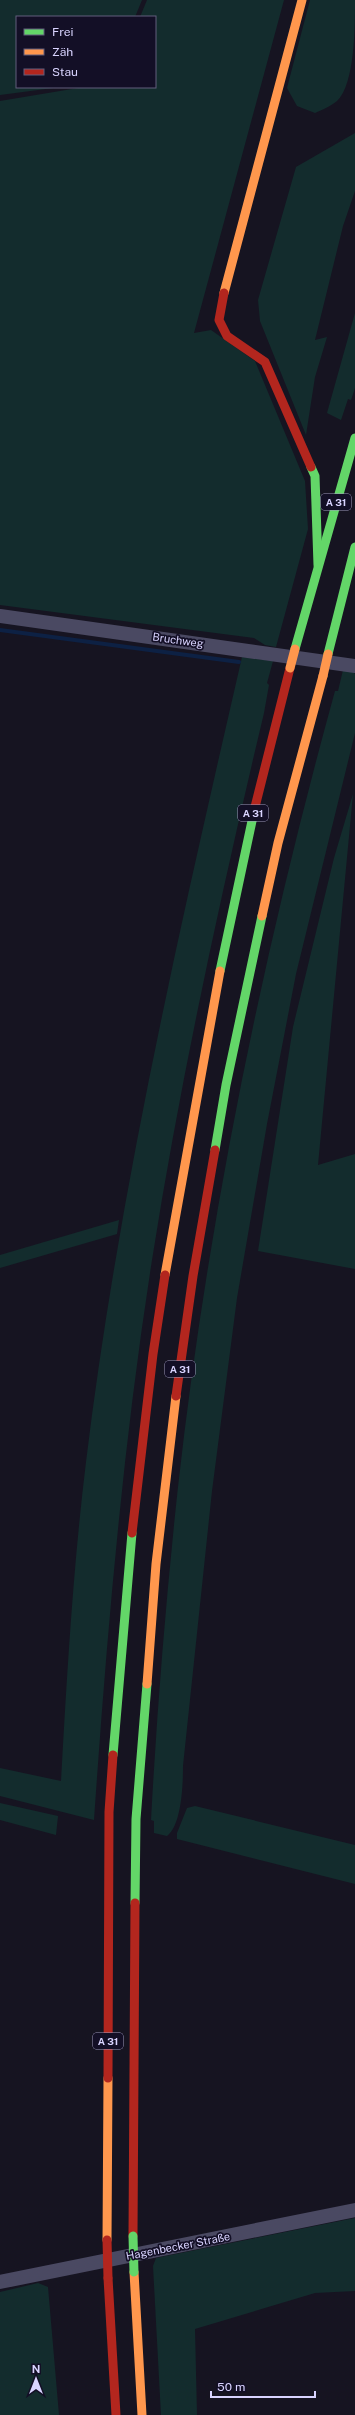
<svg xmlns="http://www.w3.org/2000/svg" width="355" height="2415" font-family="'Public Sans',sans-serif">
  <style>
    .green { fill: #132c2d }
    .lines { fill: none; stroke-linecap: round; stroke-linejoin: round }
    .stream { stroke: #0d2144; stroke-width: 4 }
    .street { stroke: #4a4962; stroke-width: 14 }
    .fast { stroke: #63d668; stroke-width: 9 }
    .slow { stroke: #ff974d; stroke-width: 9 }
    .jam { stroke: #b3261e; stroke-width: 9 }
    .fast-bridge { stroke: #63d668; stroke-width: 9 }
    .slow-bridge { stroke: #ff974d; stroke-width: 9 }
    .jam-bridge { stroke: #b3261e; stroke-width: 9 }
    .labels { text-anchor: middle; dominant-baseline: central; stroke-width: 3.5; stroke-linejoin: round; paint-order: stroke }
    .shield { fill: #130f26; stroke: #9e99be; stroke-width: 1 }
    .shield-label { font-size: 10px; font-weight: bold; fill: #d9d4ff }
    .street-label { font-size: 11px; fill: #d9d4ff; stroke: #130f26 }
  </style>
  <rect width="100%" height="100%" fill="#161421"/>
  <g class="green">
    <path d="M0,0H142L135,17H17V87H61L0,95Z"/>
    <path d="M147,0H284L194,333L211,330L255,361L305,481L308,529L276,647L265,645L254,638L0,605V101L84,87H155V17H140Z"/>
    <path d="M310,0H355C355,25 355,84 337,101C331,106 322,110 315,113L297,106L287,88Z"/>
    <path d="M355,133V191L343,226L315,340L327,337L315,377L306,435L260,321L258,300L296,167Z"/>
    <path d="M355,313V388L351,400L348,399L341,420L327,413Z"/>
    <path d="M242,657L273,661L267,683L269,685L264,713C221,894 181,1076 152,1260C123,1445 107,1632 94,1820L0,1796V1768L61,1781C67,1675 73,1568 86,1462C119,1190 181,923 242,657Z"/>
    <path d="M349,667L355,674V733L296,974L267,1124L237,1298L212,1491L183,1766C183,1783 182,1825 167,1836L154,1833V1821L151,1820C157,1709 166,1598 178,1487C208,1218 263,952 335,691H338L343,670Z"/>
    <path d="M353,794L318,1165L355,1154V1269L258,1251L293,1027L334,858Z"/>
    <path d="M119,1220L117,1234L0,1268V1255Z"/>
    <path d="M0,1803L58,1816L56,1835L0,1820Z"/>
    <path d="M195,1806L355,1845V1884L177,1839V1833L187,1808Z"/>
    <path d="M355,2218V2291L315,2293L195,2329L197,2415H161L153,2266L156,2258Z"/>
    <path d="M38,2283L48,2287L59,2415H0V2292Z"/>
  </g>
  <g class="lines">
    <path class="stream" d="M0,630L239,662"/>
    <g class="street">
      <path d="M0,616L355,666"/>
      <path d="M0,2282L355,2210"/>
    </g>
    <g class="fast">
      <path d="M311,467L315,476L318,565"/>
      <path d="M295,649L355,438"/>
      <path d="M328,654L355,547"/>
      <path d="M220,971L255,807"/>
      <path d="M215,1150L226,1085L262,916"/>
      <path d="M113,1755L132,1533"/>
      <path d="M135,1903L136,1819L147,1684"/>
    </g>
    <g class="slow">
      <path d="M224,293L302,0"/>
      <path d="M262,916L278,843L323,676"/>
      <path d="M165,1275L220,971"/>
      <path d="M147,1684L156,1564L176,1396"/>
      <path d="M107,2240L108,2078"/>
      <path d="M134,2272L142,2415"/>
    </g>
    <g class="jam">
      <path d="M224,293L219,320L227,336L265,362L311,467"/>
      <path d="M255,807L290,668"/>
      <path d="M176,1396L193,1276L215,1150"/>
      <path d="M132,1533L153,1354L165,1275"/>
      <path d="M108,2078L109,1812L113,1755"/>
      <path d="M133,2236L135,1903"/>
      <path d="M108,2278L116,2415"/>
    </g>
    <path class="fast-bridge" d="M133,2236L134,2272"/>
    <g class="slow-bridge">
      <path d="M290,668L295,649"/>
      <path d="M323,676L328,654"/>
    </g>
    <path class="jam-bridge" d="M107,2240L108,2278"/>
  </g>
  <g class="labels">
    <g class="shield">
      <rect x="321" y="494" width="30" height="16" rx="3"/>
      <rect x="238" y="805" width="30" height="16" rx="3"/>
      <rect x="165" y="1361" width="30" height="16" rx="3"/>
      <rect x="93" y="2033" width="30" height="16" rx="3"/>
    </g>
    <g class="shield-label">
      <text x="336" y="502">A 31</text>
      <text x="253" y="813">A 31</text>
      <text x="180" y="1369">A 31</text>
      <text x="108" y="2041">A 31</text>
    </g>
    <g class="street-label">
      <text transform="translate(178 640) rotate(8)">Bruchweg</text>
      <text transform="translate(178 2246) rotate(-11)">Hagenbecker Straße</text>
    </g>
  </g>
  <rect x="16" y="16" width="140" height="72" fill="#130f26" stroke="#625e7d"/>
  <rect x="24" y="29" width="20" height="6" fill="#63d668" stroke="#625e7d"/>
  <text x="52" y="36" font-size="12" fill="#d9d4ff">Frei</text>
  <rect x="24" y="49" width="20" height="6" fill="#ff974d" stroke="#625e7d"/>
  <text x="52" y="56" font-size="12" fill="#d9d4ff">Zäh</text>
  <rect x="24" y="69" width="20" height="6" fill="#b3261e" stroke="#625e7d"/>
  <text x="52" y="76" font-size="12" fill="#d9d4ff">Stau</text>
  <g transform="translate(36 2379)" stroke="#130f26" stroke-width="3" paint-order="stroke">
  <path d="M0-3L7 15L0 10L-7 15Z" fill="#d9d4ff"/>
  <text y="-6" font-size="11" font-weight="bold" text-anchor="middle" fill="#d9d4ff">N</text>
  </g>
  <path d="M211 2391v6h104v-6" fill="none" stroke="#d9d4ff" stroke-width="2"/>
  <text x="217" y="2391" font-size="12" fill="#d9d4ff" stroke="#130f26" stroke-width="3" paint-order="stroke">50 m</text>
</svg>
